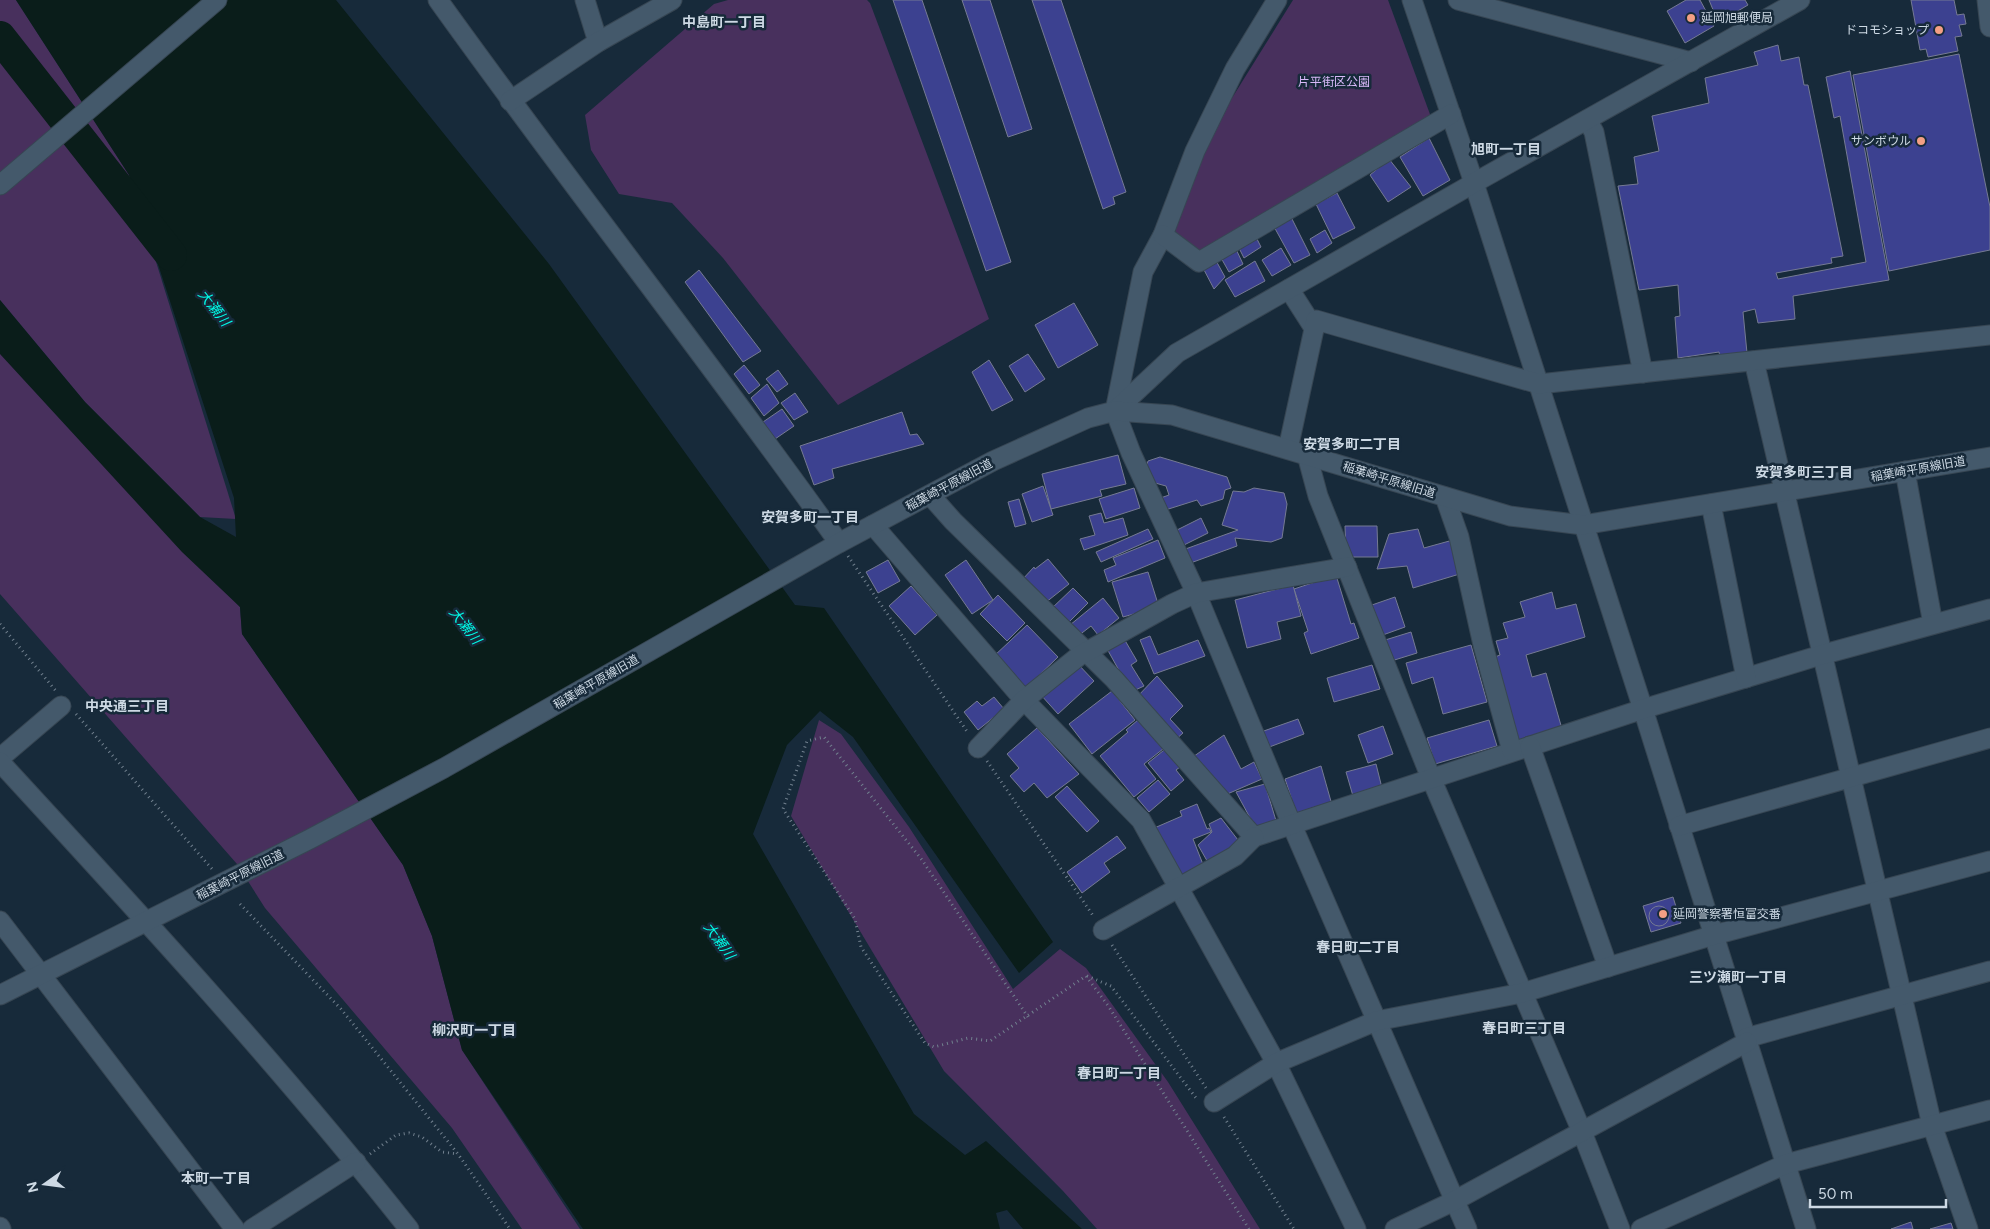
<svg xmlns="http://www.w3.org/2000/svg" width="1990" height="1229" font-family="Figtree,'Noto Sans JP',sans-serif">
  <style>
    .green { fill: #48305d }
    .water { fill: #0a1d1a }
    .lines { fill: none; stroke-linecap: round; stroke-linejoin: round }
    .river { stroke: #0a1d1a; stroke-width: 32 }
    .building { fill: #3c4190; stroke: #757a93 }
    .minor-casing { stroke: #374653; stroke-width: 21 }
    .path { stroke: #72818f; stroke-width: 3; stroke-dasharray: 1 4; stroke-linecap: butt }
    .minor { stroke: #44596b; stroke-width: 19 }
    .poi-dot { fill: #f39f84; stroke: #172a3a; stroke-width: 2 }
    .labels { text-anchor: middle; dominant-baseline: central; stroke-width: 5; stroke-linejoin: round; paint-order: stroke }
    .poi-label { font-size: 12px; fill: #cdd9e4; stroke: #172a3a; text-anchor: start }
    .park-label { font-size: 12px; fill: #d9b9f9; stroke: #172a3a }
    .street-label { font-size: 12px; fill: #cdd9e4; stroke: #172a3a }
    .neighbourhood-label { font-size: 14px; font-weight: bold; fill: #cdd9e4; stroke: #172a3a }
    .water-label { font-size: 14px; font-style: italic; fill: #00fbe7; stroke: #172a3a }
  </style>
  <rect width="100%" height="100%" fill="#172a3a"/>
  <g class="green">
    <path d="M0,0H16L129,175L236,519L200,517L85,402L0,300Z"/>
    <path d="M728,0H867L870,3L989,319L838,405L723,258L672,203L619,194L591,150L585,115L714,4Z"/>
    <path d="M1293,0H1388L1431,117L1197,257L1169,235L1196,169L1232,98Z"/>
    <path d="M0,353L240,607L242,634L403,865L432,936L462,1050L580,1229H522L452,1128L265,908L237,864L0,594Z"/>
    <path d="M819,720L841,734L909,827L1013,989L1060,949L1086,968L1168,1082L1260,1229H1097L1063,1191L944,1071L791,816Z"/>
  </g>
  <path class="water" d="M16,0H336L549,264L795,605L824,608L1053,942L1019,973L853,737L820,711L787,745L753,834L914,1114L965,1155L986,1141L1082,1229H1023L1007,1210L996,1213L1000,1229H583L462,1050L432,936L403,865L242,634L240,607L182,552L0,354V300L85,402L200,517L236,537L234,498L129,175Z"/>
  <g class="lines">
    <path class="river" d="M0,37L171,255"/>
  </g>
  <g class="building">
    <path d="M893,0H922L1011,262L986,271Z"/>
    <path d="M962,0H990L1032,129L1008,137Z"/>
    <path d="M1032,0H1061L1126,192L1113,197L1115,204L1103,209Z"/>
    <path d="M1686,0H1700L1714,26L1685,43L1667,11Z"/>
    <path d="M1709,0H1745L1748,5L1724,19L1721,15L1716,17Z"/>
    <path d="M1911,0H1954L1957,15L1964,14L1966,24L1959,25L1962,36L1955,37L1958,51L1928,57L1926,49L1920,50Z"/>
    <path d="M1778,45L1781,61L1799,57L1804,85H1808L1843,256L1831,258L1832,263L1776,273L1778,279L1866,262L1840,116L1834,118L1826,77L1850,71L1889,280L1793,296L1795,319L1758,323L1755,309L1743,312L1747,353L1720,357L1719,352L1678,358L1675,317L1680,316L1678,285L1639,290L1618,186L1638,184L1634,157L1659,151L1652,116L1709,103L1705,78L1758,65L1754,52Z"/>
    <path d="M1959,54L1990,207V250L1889,271L1853,75Z"/>
    <path d="M1429,138L1450,180L1423,196L1400,157Z"/>
    <path d="M1389,159L1411,187L1388,202L1370,175Z"/>
    <path d="M1337,193L1355,228L1333,239L1316,204Z"/>
    <path d="M1289,213L1310,255L1294,263L1272,223Z"/>
    <path d="M1325,230L1332,243L1317,253L1310,239Z"/>
    <path d="M1255,235L1261,247L1244,258L1238,246Z"/>
    <path d="M1235,247L1243,264L1229,272L1220,256Z"/>
    <path d="M1281,248L1291,265L1272,276L1262,260Z"/>
    <path d="M1214,257L1225,277L1214,289L1202,266Z"/>
    <path d="M1255,261L1265,281L1235,297L1225,280Z"/>
    <path d="M699,270L761,351L743,362L685,282Z"/>
    <path d="M1074,303L1098,345L1058,368L1035,325Z"/>
    <path d="M1028,354L1045,379L1025,392L1009,366Z"/>
    <path d="M989,360L1013,400L992,411L972,372Z"/>
    <path d="M744,365L760,385L749,394L734,374Z"/>
    <path d="M778,370L788,384L777,392L766,379Z"/>
    <path d="M767,384L779,403L764,416L751,398Z"/>
    <path d="M795,393L808,412L794,420L781,403Z"/>
    <path d="M782,409L794,426L775,439L763,422Z"/>
    <path d="M902,412L910,435L917,434L924,444L832,469L834,478L814,485L800,446Z"/>
    <path d="M1118,455L1126,484L1100,490L1102,496L1051,509L1042,474Z"/>
    <path d="M1160,457L1227,477L1231,488L1225,490L1223,499L1201,506L1197,500L1159,512L1155,500L1169,495L1166,486L1148,481L1145,471L1148,461Z"/>
    <path d="M1043,486L1053,515L1032,522L1022,494Z"/>
    <path d="M1134,488L1140,508L1106,519L1099,499Z"/>
    <path d="M1254,488L1284,493L1287,504L1282,538L1271,542L1235,538L1237,546L1185,565L1180,551L1238,530L1222,525L1233,491L1244,492Z"/>
    <path d="M1019,499L1026,524L1015,527L1008,502Z"/>
    <path d="M1101,513L1104,523L1123,518L1128,535L1084,550L1080,539L1095,535L1089,516Z"/>
    <path d="M1201,518L1208,533L1178,548L1171,533Z"/>
    <path d="M1345,526H1377L1378,557H1346Z"/>
    <path d="M1148,529L1153,539L1101,562L1096,552Z"/>
    <path d="M1418,529L1424,548L1453,540L1463,573L1413,588L1407,566L1377,569L1389,534Z"/>
    <path d="M1158,540L1165,558L1108,582L1104,570L1116,565L1113,558Z"/>
    <path d="M1048,559L1069,584L1045,603L1021,581L1034,567L1035,569Z"/>
    <path d="M888,560L900,581L878,593L866,572Z"/>
    <path d="M966,560L993,600L972,614L945,575Z"/>
    <path d="M1148,572L1159,607L1123,617L1112,582Z"/>
    <path d="M1336,575L1351,624L1354,623L1359,638L1311,654L1304,633L1308,631L1294,589Z"/>
    <path d="M1293,585L1301,616L1277,622L1281,639L1247,648L1235,600Z"/>
    <path d="M911,586L937,615L915,635L889,606Z"/>
    <path d="M1073,588L1088,603L1065,626L1050,610Z"/>
    <path d="M1552,592L1556,609L1576,604L1585,637L1526,655L1532,677L1546,673L1562,729L1519,741L1495,657L1500,655L1496,641L1508,638L1503,623L1525,617L1520,602Z"/>
    <path d="M998,595L1025,623L1007,641L980,614Z"/>
    <path d="M1395,597L1405,627L1380,636L1369,606Z"/>
    <path d="M1103,598L1119,618L1098,635L1091,626L1078,636L1070,625Z"/>
    <path d="M1027,625L1058,657L1024,690L993,657Z"/>
    <path d="M1411,632L1417,653L1388,662L1382,641Z"/>
    <path d="M1150,636L1158,655L1198,640L1205,656L1154,674L1140,640Z"/>
    <path d="M1123,637L1137,661L1131,665L1144,686L1131,692L1106,647Z"/>
    <path d="M1471,645L1487,702L1443,714L1433,677L1412,684L1406,663Z"/>
    <path d="M1076,662L1094,681L1058,714L1041,695Z"/>
    <path d="M1372,665L1380,689L1334,702L1327,678Z"/>
    <path d="M1157,676L1183,706L1170,719L1183,733L1174,741L1136,698Z"/>
    <path d="M1112,691L1135,720L1092,754L1069,724Z"/>
    <path d="M994,697L1004,709L978,730L964,712L977,701L982,706Z"/>
    <path d="M1298,719L1304,734L1264,749L1258,733Z"/>
    <path d="M1138,720L1163,749L1144,764L1156,779L1134,797L1100,756L1128,732L1126,730Z"/>
    <path d="M1489,720L1497,746L1435,764L1427,738Z"/>
    <path d="M1383,726L1393,754L1368,763L1358,735Z"/>
    <path d="M1037,728L1079,774L1047,798L1034,783L1024,792L1010,776L1019,768L1007,754Z"/>
    <path d="M1224,735L1241,769L1254,762L1262,779L1225,795L1190,759Z"/>
    <path d="M1169,746L1184,764L1176,770L1184,780L1171,791L1148,763Z"/>
    <path d="M1376,764L1382,788L1353,796L1346,772Z"/>
    <path d="M1321,766L1332,805L1292,815L1291,797L1285,779Z"/>
    <path d="M1158,780L1170,794L1149,812L1137,798Z"/>
    <path d="M1265,784L1277,824L1255,827L1236,792Z"/>
    <path d="M1067,786L1099,821L1087,832L1055,797Z"/>
    <path d="M1197,804L1207,829L1209,828L1211,832L1193,839L1206,872L1181,882L1152,829L1182,816L1180,811Z"/>
    <path d="M1221,818L1238,840L1210,866L1198,845L1212,832L1209,824Z"/>
    <path d="M1117,836L1126,848L1104,863L1110,872L1082,893L1067,872Z"/>
    <path d="M1673,897L1681,923L1651,932L1643,906Z"/>
    <circle cx="1659" cy="916" r="10"/>
    <path d="M1911,1222L1913,1229H1891Z"/>
    <path d="M1951,1223L1953,1229H1930Z"/>
  </g>
  <g class="lines">
    <defs>
      <g id="minor">
        <path d="M438,0C569,183 709,360 839,543"/>
        <path d="M585,0L598,42"/>
        <path d="M1277,0L1235,69L1195,151L1163,235L1143,272L1115,411L1131,453L1196,593L1291,823L1467,1229"/>
        <path d="M1412,0L1474,183L1643,709L1806,1229"/>
        <path d="M1458,0L1691,62"/>
        <path d="M1987,0L1990,27"/>
        <path d="M510,101L598,42L672,0"/>
        <path d="M1587,120L1594,132L1643,373"/>
        <path d="M0,185L217,0"/>
        <path d="M1163,235L1199,262L1451,114"/>
        <path d="M1289,289L1314,328"/>
        <path d="M1754,361L1932,1125L1968,1229"/>
        <path d="M1115,411L1177,353L1474,183L1800,0"/>
        <path d="M1288,449L1316,320L1539,384L1990,335"/>
        <path d="M1307,455L1318,496L1431,778L1582,1132L1620,1229"/>
        <path d="M1905,471L1933,624"/>
        <path d="M930,495L953,521L1114,679L1254,837L1643,709L1821,655L1990,609"/>
        <path d="M1445,497L1459,537L1483,645L1512,751"/>
        <path d="M1711,504L1746,678"/>
        <path d="M873,525L1024,700L1141,820L1276,1063L1356,1229"/>
        <path d="M1530,746L1608,967"/>
        <path d="M978,748L1024,700L1079,656L1172,604L1196,593L1347,567"/>
        <path d="M0,758L61,706"/>
        <path d="M0,762C140,914 281,1067 409,1229"/>
        <path d="M1679,826L1990,738"/>
        <path d="M0,921L235,1229"/>
        <path d="M1103,930L1235,856L1254,837"/>
        <path d="M0,995L310,839L444,768L839,543L993,461L1088,418L1115,411L1172,415L1510,516L1583,525L1990,457"/>
        <path d="M1746,1038L1990,971"/>
        <path d="M1214,1102L1276,1063L1376,1021L1522,993L1714,935L1990,861"/>
        <path d="M0,1227L1,1229"/>
        <path d="M252,1229L356,1162"/>
        <path d="M1395,1229L1454,1201L1747,1042"/>
        <path d="M1641,1229L1786,1164L1990,1110"/>
      </g>
    </defs>
    <use href="#minor" class="minor-casing"/>
    <g class="path">
      <path d="M848,556L968,733"/>
      <path d="M0,624L56,691"/>
      <path d="M76,714L212,869"/>
      <path d="M987,761L1094,917"/>
      <path d="M240,904L341,1009L458,1154L510,1229"/>
      <path d="M1112,945L1206,1088"/>
      <path d="M1087,976L1111,986L1196,1098"/>
      <path d="M1028,1017L922,860L824,737L807,741L783,809L855,919L861,947L925,1043L934,1047L968,1038L990,1041L1086,976L1109,1007L1249,1229"/>
      <path d="M1224,1117L1294,1229"/>
      <path d="M370,1154L396,1135L409,1133L422,1137L442,1152L458,1154"/>
    </g>
    <use href="#minor" class="minor"/>
  </g>
  <g class="poi-dot">
    <circle cx="1691" cy="18" r="5"/>
    <circle cx="1939" cy="30" r="5"/>
    <circle cx="1921" cy="141" r="5"/>
    <circle cx="1663" cy="914" r="5"/>
  </g>
  <g class="labels">
    <g class="poi-label">
      <text x="1701" y="18">延岡旭郵便局</text>
      <text x="1929" y="30" text-anchor="end">ドコモショップ</text>
      <text x="1911" y="141" text-anchor="end">サンボウル</text>
      <text x="1673" y="914">延岡警察署恒富交番</text>
    </g>
    <g class="park-label">
      <text x="1334" y="82">片平街区公園</text>
    </g>
    <g class="street-label">
      <text transform="translate(1918 469) rotate(-10)">稲葉崎平原線旧道</text>
      <text transform="translate(1389 480) rotate(17)">稲葉崎平原線旧道</text>
      <text transform="translate(949 485) rotate(-28)">稲葉崎平原線旧道</text>
      <text transform="translate(596 682) rotate(-30)">稲葉崎平原線旧道</text>
      <text transform="translate(240 875) rotate(-27)">稲葉崎平原線旧道</text>
    </g>
    <g class="neighbourhood-label">
      <text x="724" y="22">中島町一丁目</text>
      <text x="1506" y="149">旭町一丁目</text>
      <text x="1352" y="444">安賀多町二丁目</text>
      <text x="1804" y="472">安賀多町三丁目</text>
      <text x="810" y="517">安賀多町一丁目</text>
      <text x="127" y="706">中央通三丁目</text>
      <text x="1358" y="947">春日町二丁目</text>
      <text x="1738" y="977">三ツ瀬町一丁目</text>
      <text x="1524" y="1028">春日町三丁目</text>
      <text x="474" y="1030">柳沢町一丁目</text>
      <text x="1119" y="1073">春日町一丁目</text>
      <text x="216" y="1178">本町一丁目</text>
    </g>
    <g class="water-label">
      <text transform="translate(214 308) rotate(52)">大瀬川</text>
      <text transform="translate(465 626) rotate(52)">大瀬川</text>
      <text transform="translate(719 941) rotate(54)">大瀬川</text>
    </g>
  </g>
  <g transform="translate(45 1184) rotate(256)" stroke="#172a3a" stroke-width="4" paint-order="stroke">
  <path d="M0-4L9 19L0 12L-9 19Z" fill="#cdd9e4"/>
  <text y="-8" font-size="14" font-weight="bold" text-anchor="middle" fill="#cdd9e4">N</text>
  </g>
  <path d="M1810 1199v8h136v-8" fill="none" stroke="#cdd9e4" stroke-width="2.5"/>
  <text x="1818" y="1199" font-size="15" fill="#cdd9e4" stroke="#172a3a" stroke-width="4" paint-order="stroke">50 m</text>
</svg>
